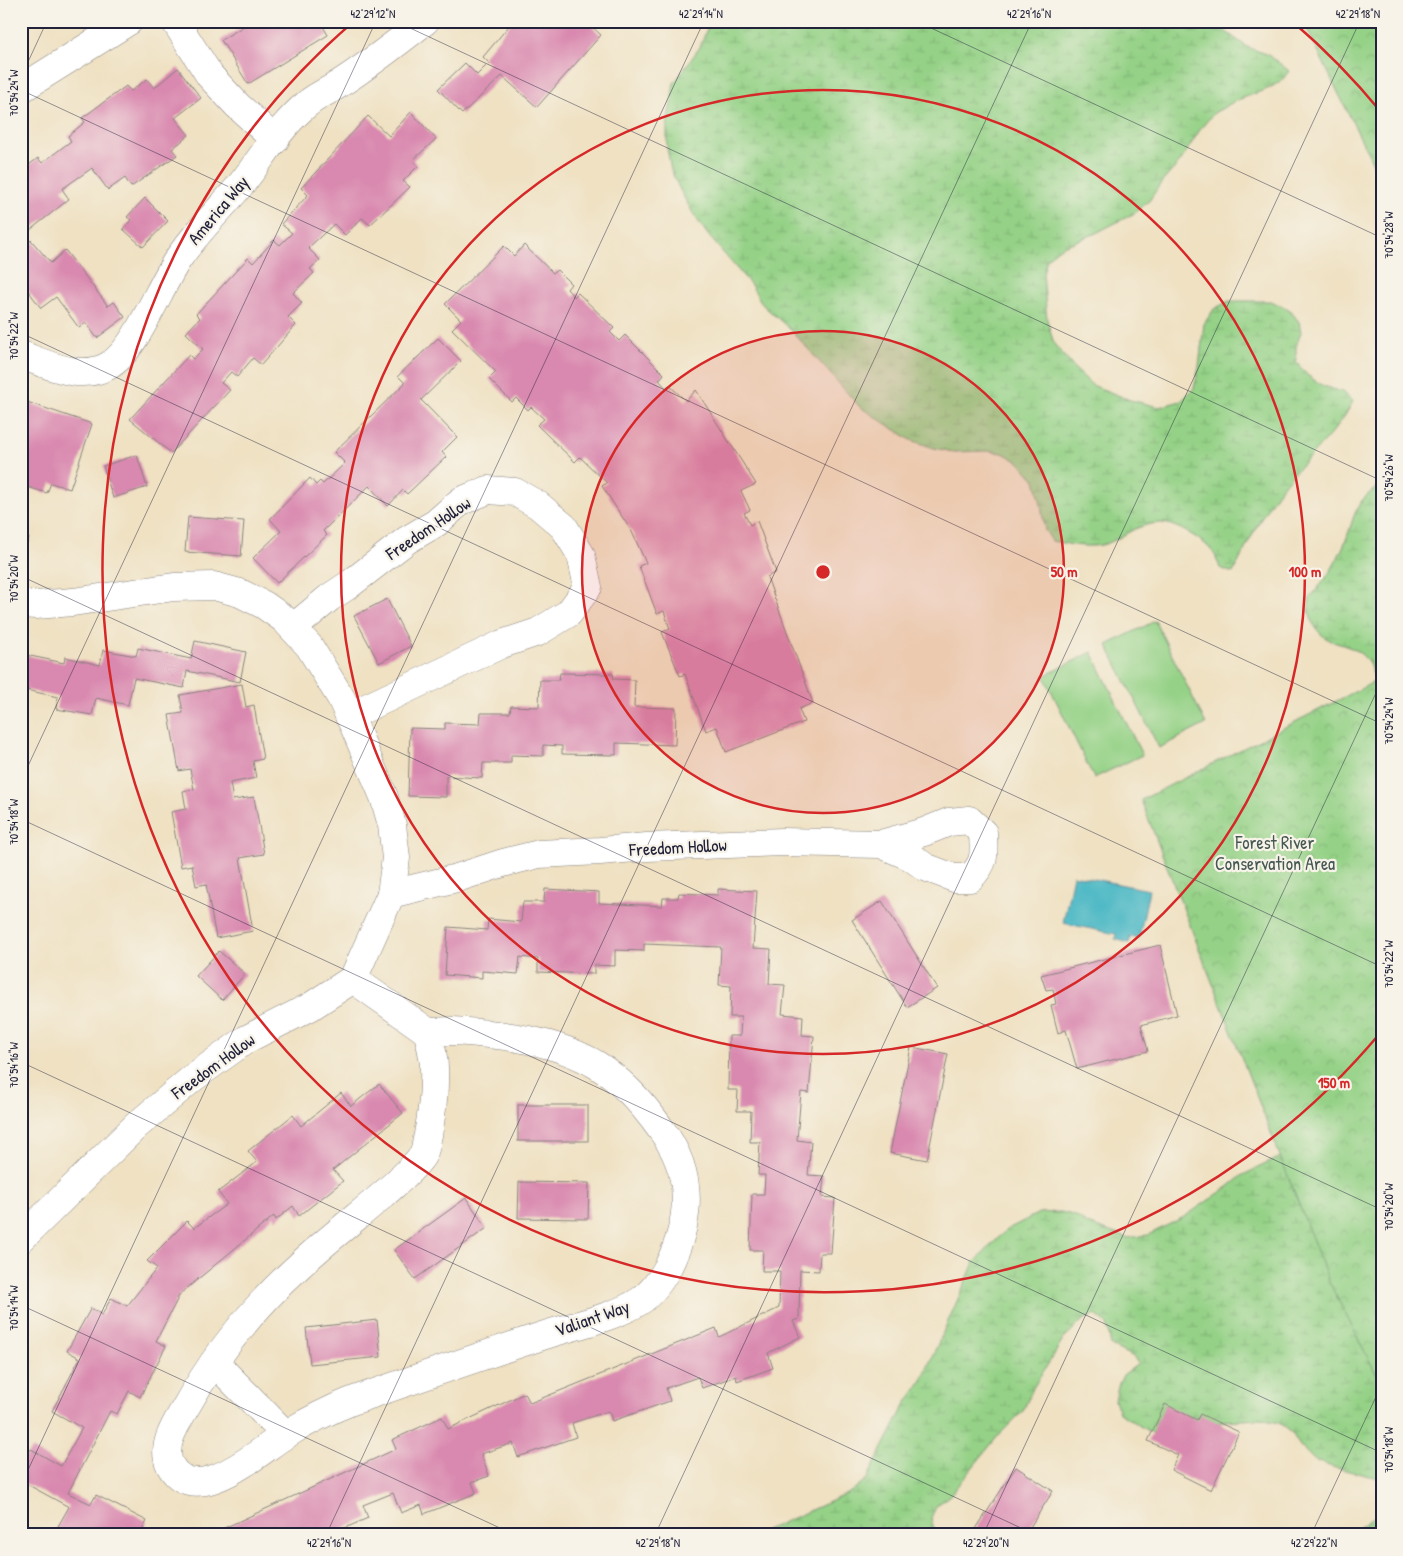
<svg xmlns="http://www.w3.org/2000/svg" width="1403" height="1556" font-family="'Patrick Hand',sans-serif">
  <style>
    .wetland { fill: url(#wetland-marsh); stroke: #5c7a61 }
    .park { fill: url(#park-crowns); stroke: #5c7a61 }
    .pitch { fill: #95d287; stroke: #5c7a61 }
    .water { fill: #49b7c4; stroke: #366c80 }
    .building { fill: #d988af }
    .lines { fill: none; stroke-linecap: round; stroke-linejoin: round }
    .minor-casing { stroke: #88827e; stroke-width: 29 }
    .minor { stroke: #fff; stroke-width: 28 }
    .ticks { fill: none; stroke: #22223b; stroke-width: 1; stroke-opacity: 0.45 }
    .ring { fill: none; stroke: #d62828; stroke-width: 2.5 }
    .labels { text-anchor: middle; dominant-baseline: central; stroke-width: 4.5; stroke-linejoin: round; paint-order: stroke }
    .street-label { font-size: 18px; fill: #22223b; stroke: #f7f3e8 }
    .park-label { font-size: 18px; fill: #445752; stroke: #f7f3e8 }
    .centre { fill: #d62828; stroke: #f7f3e8; stroke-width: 2.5 }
    .ring-label { font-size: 15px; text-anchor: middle; font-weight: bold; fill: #d62828; stroke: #f7f3e8; stroke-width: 4.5; stroke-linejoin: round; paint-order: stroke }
    .neatline { fill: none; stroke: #22223b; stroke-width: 2 }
    .ticks-label { font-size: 12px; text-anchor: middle; fill: #22223b }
  </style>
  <defs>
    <pattern id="wetland-marsh" width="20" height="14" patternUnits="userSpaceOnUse" patternTransform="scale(1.25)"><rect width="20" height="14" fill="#95d287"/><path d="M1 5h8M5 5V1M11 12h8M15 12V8" fill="none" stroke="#80b475"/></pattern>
    <pattern id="park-crowns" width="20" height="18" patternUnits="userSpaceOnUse" patternTransform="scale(1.25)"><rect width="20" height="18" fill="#95d287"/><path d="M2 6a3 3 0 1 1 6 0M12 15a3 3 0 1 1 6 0" fill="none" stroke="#80b475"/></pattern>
  </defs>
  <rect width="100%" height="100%" fill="#f7f3e8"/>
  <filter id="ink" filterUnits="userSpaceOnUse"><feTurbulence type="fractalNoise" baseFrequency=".02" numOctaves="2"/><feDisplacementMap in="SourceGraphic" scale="10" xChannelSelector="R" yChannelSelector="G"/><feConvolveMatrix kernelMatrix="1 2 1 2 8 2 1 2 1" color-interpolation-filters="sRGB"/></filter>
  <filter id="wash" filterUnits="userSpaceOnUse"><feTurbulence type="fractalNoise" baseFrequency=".0096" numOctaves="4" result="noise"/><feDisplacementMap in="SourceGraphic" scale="20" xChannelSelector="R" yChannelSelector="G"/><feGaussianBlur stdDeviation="1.12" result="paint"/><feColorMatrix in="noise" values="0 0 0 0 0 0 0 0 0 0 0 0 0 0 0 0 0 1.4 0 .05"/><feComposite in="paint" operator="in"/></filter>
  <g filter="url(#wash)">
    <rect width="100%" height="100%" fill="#efe1c2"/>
    <g class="wetland">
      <path d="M710,21H1217L1225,31L1247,47L1269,55L1289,71L1282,80L1270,88L1235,101L1214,113L1201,128L1180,162L1161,183L1149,201L1133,214L1094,234L1061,247L1047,258L1043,273L1047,320L1054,344L1074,368L1092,385L1130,400L1159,407L1181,401L1194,388L1199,367L1204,324L1214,309L1229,301H1270L1289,309L1299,322L1301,332L1296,347V362L1307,375L1323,386L1343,392L1353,401C1339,431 1307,458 1285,483C1263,510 1249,542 1233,573L1220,568C1218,563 1216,555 1212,551C1204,540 1176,524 1162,523C1157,523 1148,524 1143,526C1128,530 1117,542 1101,545C1085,548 1068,544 1052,541L1045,530L1040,499L1035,480L1019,462L1003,453L988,451L953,452L934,448L911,440L860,407L792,331L763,305L751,285L708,235L694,215L680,190L671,170L667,148V127L674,83L700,47Z"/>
      <path d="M1382,485V705C1376,689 1376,672 1365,658C1349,639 1324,650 1312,620C1310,614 1307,608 1309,601C1310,597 1314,593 1317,589C1328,577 1336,562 1343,547C1356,518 1351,502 1382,485Z"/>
      <path d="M1382,1000V1479L1332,1467L1314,1460L1300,1446L1292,1433L1279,1423L1261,1419L1222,1421L1209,1425L1153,1434L1119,1413L1115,1400L1118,1386L1123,1375L1138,1364L1134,1357L1111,1346L1107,1324L1096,1315L1084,1319L1065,1337L1033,1388L1023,1411L998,1436L950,1495L936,1506L931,1519L934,1528L940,1535H755L849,1493L867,1479L905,1405L921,1382L974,1263L1006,1230L1039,1213L1061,1212L1076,1216L1087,1224L1128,1238L1148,1235L1184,1217L1228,1187L1243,1175L1293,1151Z"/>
    </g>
    <g class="park">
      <path d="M1303,21H1382V182Z"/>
      <path d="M1382,678V1385L1330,1284L1141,800Z"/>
      <path d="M1382,1511V1535H1349Z"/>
    </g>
    <g class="pitch">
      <path d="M1155,621L1206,724L1159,748L1107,645Z"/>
      <path d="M1092,652L1142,755L1094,778L1044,676Z"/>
    </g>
    <path class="water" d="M1073,875L1149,890L1139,938L1131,936L1129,943L1115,939L1116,934L1063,923Z"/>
    <g id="blocks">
      <g class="building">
        <path d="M252,21H327L322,25L328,35L248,84L221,40Z"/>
        <path d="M513,21H586L601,35L537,107L502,76L462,114L438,89L465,63L477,75L489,63L483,57Z"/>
        <path d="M178,68L201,98L175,118L189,135L172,149L177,155L131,187L125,178L108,190L92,168L62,189L69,199L24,235L21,231V171L38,158L42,163L71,141L68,136L85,122L82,118L126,86L131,91L147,79L154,88Z"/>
        <path d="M411,112L436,139L413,160L418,166L403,181L410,187L370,225L362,218L345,235L334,224L308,248L320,260L310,269L314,273L293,293L302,303L288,317L296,325L261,365L253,358L237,377L231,372L221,383L230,390L171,453L130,419L189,355L193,359L203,349L186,333L200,318L196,314L248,258L253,263L274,240L280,245L292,233L281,224L308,195L301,188L368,116L389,136Z"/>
        <path d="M145,198L168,221L143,247L123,229L131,220L127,217Z"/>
        <path d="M31,240L51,263L65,250L108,306L114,302L125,317L97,338L86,323L79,328L56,297L41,308L24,285L21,287V249Z"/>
        <path d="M524,245L553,273L557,270L571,284L567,289L574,297L578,293L614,328L610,332L619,341L625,335L664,374L659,380L666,388L669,385L686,401L696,390L756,484L741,491L750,510L744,513L750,525L757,521L776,572L767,577L813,703L799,709L804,722L726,752L717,727L706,731L685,674L680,676L662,632L670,629L664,611L657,614L639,566L646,563L632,532L602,486L607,483L580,457L575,462L537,425L544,419L531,407L528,410L516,398L512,402L489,379L496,372L452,329L461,320L445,304L504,246L514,256Z"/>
        <path d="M438,338L461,361L421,400L457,437L442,452L446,457L407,494L403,490L388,506L369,486L323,531L327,535L277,583L253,558L281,531L270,519L310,478L316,485L320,481L323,484L345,463L334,452L405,383L398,376Z"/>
        <path d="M21,400L92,424L70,489L51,483L47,493L21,485Z"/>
        <path d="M137,455L147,487L113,498L103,466Z"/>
        <path d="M188,517L244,521L241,556L185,552Z"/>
        <path d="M21,535L29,538L21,558Z"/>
        <path d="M387,599L411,646L379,663L354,616Z"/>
        <path d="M195,641L246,652L240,682L187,671L184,688L134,678L128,705L96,698L92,715L56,709L58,697L26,690L21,705V654L64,663L65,657L100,665L103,650L136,656L138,648L191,659Z"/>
        <path d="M560,673L613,674L614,679L635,680L634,707L676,708L675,745L616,743V755L562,754V746L543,745V756L511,755V763H483L482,778L446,776V797L408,796L410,728L445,729V723L480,724L481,713H510L511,706L539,707L540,680H559Z"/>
        <path d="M242,684L246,707L254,705L263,759L253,761L256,778L230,783L233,800L254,797L264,854L240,858L253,931L216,938L206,884L196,886L192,865L181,867L171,812L186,809L183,791L194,789L190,769L179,771L169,715L183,713L180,695Z"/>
        <path d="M545,889L599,892V903L662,906L663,898H678L679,893L718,895V889L757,891L753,948L771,949L769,984L785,985L782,1014L803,1016L802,1035L814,1036L809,1093L801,1092L797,1140L811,1142L808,1175L824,1176L822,1197L835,1198L831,1253H820L819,1271L800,1270L799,1319L793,1321L800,1337L768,1353L773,1368L737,1381L736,1376L702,1388L698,1377L666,1388L670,1401L612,1421L609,1411L572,1423L576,1437L518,1457L513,1443L481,1454L489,1476L472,1482L476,1493L424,1514L421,1505L401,1513L393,1493L363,1505L368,1518L329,1535H309L307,1531L300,1535H209L396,1449L392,1440L442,1417L448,1429L525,1393L530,1403L716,1328L719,1337L779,1308L780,1271H762L763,1250H750L752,1194H764L765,1175H758L760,1142H750L751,1111H737L738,1090H728L729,1036H740L741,1017H730L731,986L719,985L721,947L644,944V951L615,950V966L594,965V974L538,972V959L520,957L518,974L482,971V978L445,975L448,927L487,930L488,919L521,922L523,902H544Z"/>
        <path d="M882,901L937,988L907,1007L852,920Z"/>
        <path d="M1160,945L1177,1015L1141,1025L1148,1051L1077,1069L1066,1030L1058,1033L1051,1005L1056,1004L1053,989L1046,990L1041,975Z"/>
        <path d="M219,951L245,974L222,1000L196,976Z"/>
        <path d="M911,1047L948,1054L927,1160L890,1153Z"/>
        <path d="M379,1084L403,1113L333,1170L343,1181L299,1216L293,1206L276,1220L274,1216L180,1294L156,1341L166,1346L140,1397L129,1391L117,1414L110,1411L68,1493L91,1504L96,1495L147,1521L141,1533L145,1535H53L69,1507L21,1481V1466L31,1449L61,1466L82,1428L52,1411L80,1358L67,1351L91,1308L102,1315L111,1298L127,1306L157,1268L147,1261L187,1221L194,1228L227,1204L218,1192L257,1162L248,1151L293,1115L301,1126L341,1093L351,1106Z"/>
        <rect x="518" y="1105" width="70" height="36"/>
        <path d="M519,1182L589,1183L588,1219L518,1218Z"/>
        <path d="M466,1198L487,1228L415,1279L394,1250Z"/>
        <path d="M377,1320L381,1357L310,1364L306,1328Z"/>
        <path d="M1165,1404L1197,1420L1200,1414L1239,1432L1211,1490L1171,1470L1178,1455L1148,1441Z"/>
        <path d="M1016,1467L1053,1491L1025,1535H1015L1012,1533L1010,1535H972Z"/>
      </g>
    </g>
  </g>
  <g filter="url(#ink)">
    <use href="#blocks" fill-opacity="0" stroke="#88827e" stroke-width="1"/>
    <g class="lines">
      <defs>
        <g id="minor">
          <path d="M175,21L210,76L237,105L275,140"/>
          <path d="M21,89L129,21"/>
          <path d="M21,355C49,365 80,381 108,366C136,351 159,287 178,259C197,231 221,209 242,183C263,157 280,126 307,104C316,96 329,91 339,84C369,65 397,43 425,21"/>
          <path d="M21,604L36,605L73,602L174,587L214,586L240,593L264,605L284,619L309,646L341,698L354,726L384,797L392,825L396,858L391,894L353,979L310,1007L247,1039L194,1077L136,1126L21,1239"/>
          <path d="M293,628L329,598L350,584L407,540L436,523L461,501L488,490L515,492L538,505L564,527L581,555L588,587L569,613L538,632L502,644L349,716"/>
          <path d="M391,894L457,878L503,863L539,854L600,851L647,847L782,842L881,844L924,832L949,822L969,820L983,833C984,855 986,862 970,878H954L925,867L911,857L881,844"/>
          <path d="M353,979L428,1032"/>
          <path d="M453,1031C501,1034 555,1040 597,1065C622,1081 643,1104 660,1128C694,1172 692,1219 668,1267C661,1280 652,1293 640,1301C614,1318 571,1326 542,1336C478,1357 415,1379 352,1401C329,1410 306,1422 285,1435C260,1450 195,1511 170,1465C161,1447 175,1425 184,1410C214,1356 254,1307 300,1265C327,1240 357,1217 385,1193C397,1182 412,1170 422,1156C426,1150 426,1142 428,1135C432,1113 435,1090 434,1068C434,1056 430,1044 428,1032Z"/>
          <path d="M214,1362L286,1435"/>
        </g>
      </defs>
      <use href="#minor" class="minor-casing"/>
      <use href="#minor" class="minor"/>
    </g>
  </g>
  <path class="ticks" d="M395,21L1382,481M916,21L1382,238M21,77L47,21M21,90L1382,724M21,333L1382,967M21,576L1382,1210M21,781L376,21M21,819L1382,1453M21,1062L1036,1535M21,1305L515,1535M21,1485L704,21M326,1535L1032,21M655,1535L1360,21M983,1535L1382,680M1311,1535L1382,1384"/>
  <circle cx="823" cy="572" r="241" fill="#d62828" fill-opacity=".12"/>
  <g class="ring">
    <circle cx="823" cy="572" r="241"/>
    <circle cx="823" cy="572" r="482"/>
    <path d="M1381 1032A723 723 0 1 1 353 22M1293 22A723 723 0 0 1 1381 112"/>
  </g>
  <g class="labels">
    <g class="street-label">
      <text transform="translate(218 210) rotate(-50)">America Way</text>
      <text transform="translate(428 528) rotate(-34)">Freedom Hollow</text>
      <text transform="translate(678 847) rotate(-3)">Freedom Hollow</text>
      <text transform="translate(213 1066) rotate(-36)">Freedom Hollow</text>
      <text transform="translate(592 1318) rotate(-19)">Valiant Way</text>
    </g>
    <g class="park-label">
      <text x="1275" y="842">Forest River<tspan x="1275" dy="21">Conservation Area</tspan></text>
    </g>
  </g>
  <circle cx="823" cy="572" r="8" class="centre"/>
  <g class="ring-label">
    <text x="1064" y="577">50 m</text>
    <text x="1305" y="577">100 m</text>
    <text x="1334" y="1088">150 m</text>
  </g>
  <rect width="1403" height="1556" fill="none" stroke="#f7f3e8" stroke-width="55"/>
  <rect x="28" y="28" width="1348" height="1500" class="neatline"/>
  <g class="ticks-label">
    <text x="373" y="18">42°29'12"N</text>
    <text x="701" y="18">42°29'14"N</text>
    <text x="1029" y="18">42°29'16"N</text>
    <text x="1358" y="18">42°29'18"N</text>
    <text transform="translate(14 93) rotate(-90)" y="4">70°54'24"W</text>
    <text transform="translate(1389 235) rotate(-90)" y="4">70°54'28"W</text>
    <text transform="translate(14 336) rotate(-90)" y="4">70°54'22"W</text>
    <text transform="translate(1389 478) rotate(-90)" y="4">70°54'26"W</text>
    <text transform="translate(14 579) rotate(-90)" y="4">70°54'20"W</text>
    <text transform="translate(1389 721) rotate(-90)" y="4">70°54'24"W</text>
    <text transform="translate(14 822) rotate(-90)" y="4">70°54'18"W</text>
    <text transform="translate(1389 964) rotate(-90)" y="4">70°54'22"W</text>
    <text transform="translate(14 1065) rotate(-90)" y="4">70°54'16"W</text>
    <text transform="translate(1389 1207) rotate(-90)" y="4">70°54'20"W</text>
    <text transform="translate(14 1308) rotate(-90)" y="4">70°54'14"W</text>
    <text transform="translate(1389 1450) rotate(-90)" y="4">70°54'18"W</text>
    <text x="329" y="1547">42°29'16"N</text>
    <text x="658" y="1547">42°29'18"N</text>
    <text x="986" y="1547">42°29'20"N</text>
    <text x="1314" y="1547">42°29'22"N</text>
  </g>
</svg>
